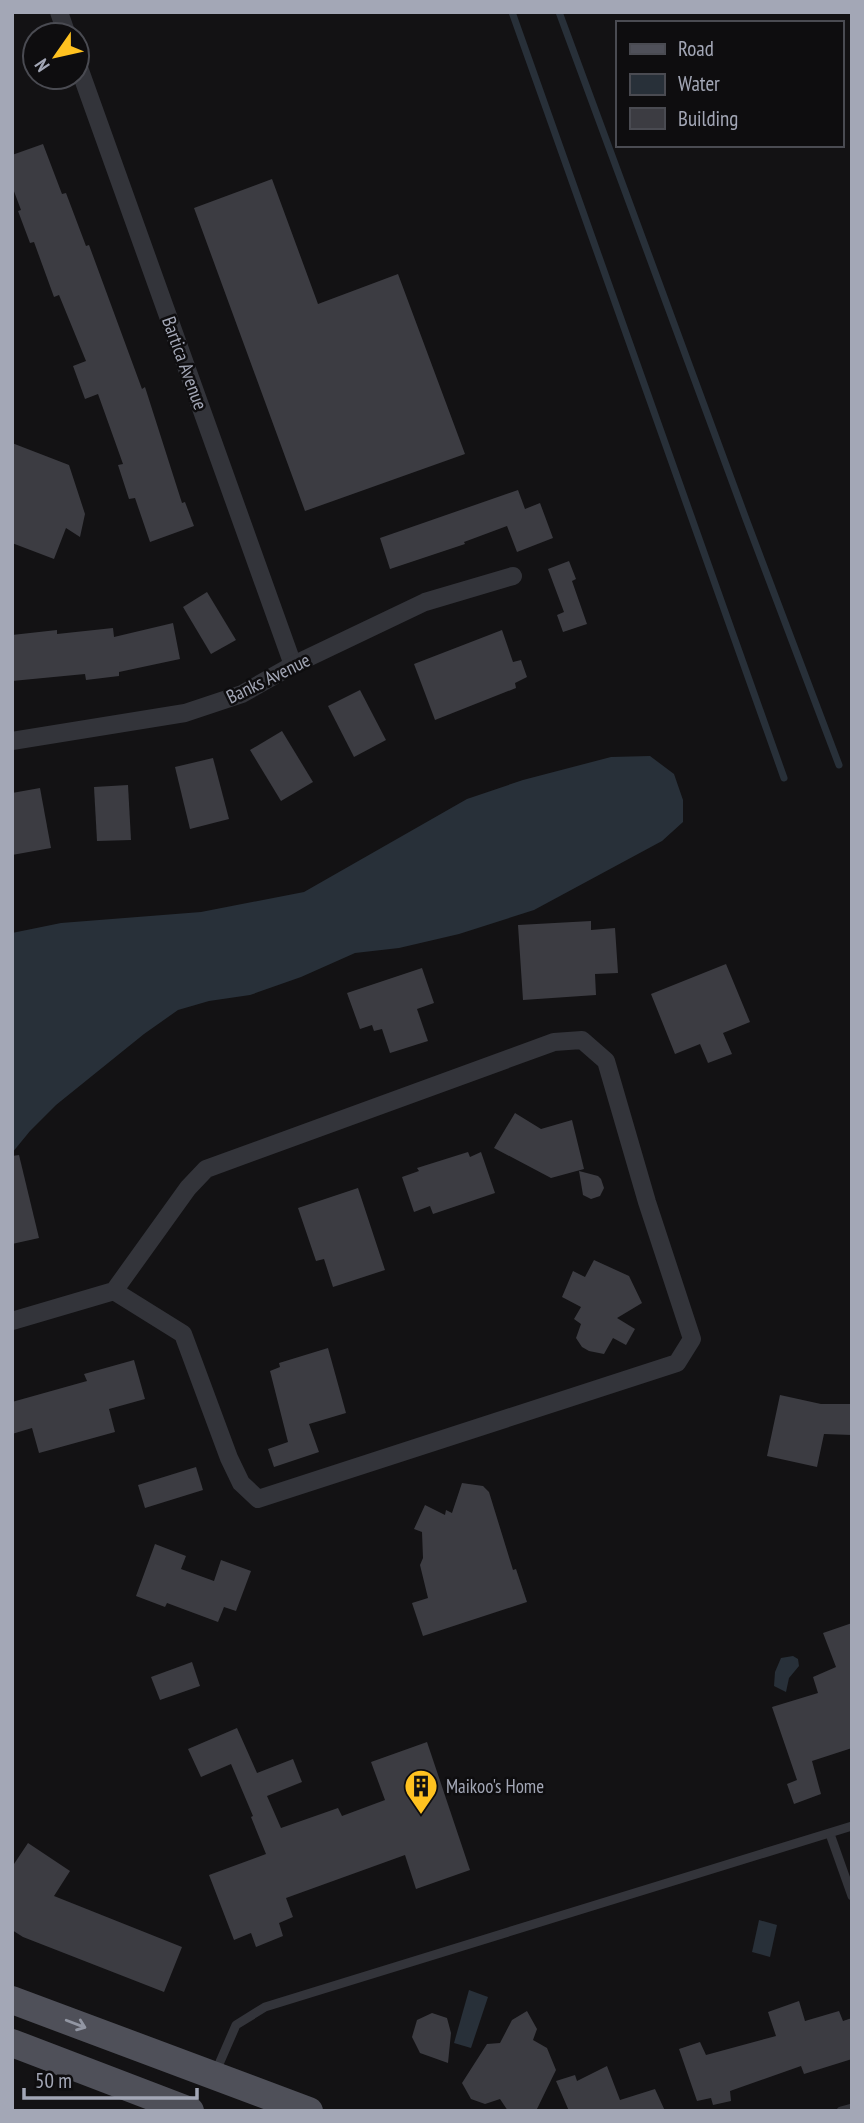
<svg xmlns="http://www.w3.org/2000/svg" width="864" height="2123" font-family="'PT Sans Narrow',sans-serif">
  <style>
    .water { fill: #283039 }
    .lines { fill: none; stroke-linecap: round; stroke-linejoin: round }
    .stream { stroke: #283039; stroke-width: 7 }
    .building { fill: #3c3c42 }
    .lane { stroke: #33343a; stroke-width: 9 }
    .street { stroke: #33343a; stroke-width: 18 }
    .primary { stroke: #4f5059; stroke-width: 28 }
    .oneway { stroke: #9296a3 }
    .labels { text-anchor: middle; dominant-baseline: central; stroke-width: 5; stroke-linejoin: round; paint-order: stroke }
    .street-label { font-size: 19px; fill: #a3a7b6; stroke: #0e0d0f }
    .poi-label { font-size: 19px; fill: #a3a7b6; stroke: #0e0d0f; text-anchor: start }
  </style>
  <rect width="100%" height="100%" fill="#131214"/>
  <g class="water">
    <path d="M650,756L674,774L683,800V822L662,841L534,910L459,934L399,948L355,953L301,977L250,995L209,1001L178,1010L144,1034L56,1105L30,1131L12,1153V933L61,923L201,912L304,892L467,799L523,780L611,757Z"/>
    <path d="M793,1656L798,1659L799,1666L789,1678L786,1692L774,1686L775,1672L781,1658Z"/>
    <path d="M759,1920L777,1925L770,1957L752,1952Z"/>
    <path d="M469,1990L488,1997L471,2048L454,2043Z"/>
  </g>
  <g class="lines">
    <g class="stream">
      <path d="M512,12L784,778"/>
      <path d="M559,12L746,519L839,765"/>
    </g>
  </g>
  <g class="building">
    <path d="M43,144L62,194L66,193L86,246L89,245L142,389L145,387L182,503L185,502L194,526L150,542L135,498L129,499L118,465L123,464L98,394L85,399L73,366L86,361L59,295L54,297L34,242L30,243L18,211L21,210L12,186V155Z"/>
    <path d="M272,179L318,304L398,274L465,454L305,511L194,208Z"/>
    <path d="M12,443L69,465L85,514L80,537L66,528L54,559L12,543Z"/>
    <path d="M518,490L525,509L540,503L553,538L517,552L507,526L464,542L465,544L390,569L380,538Z"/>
    <path d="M569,561L576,579L572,581L587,624L563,632L557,615L564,612L548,569Z"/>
    <path d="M207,592L236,640L211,654L183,607Z"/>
    <path d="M173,623L180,659L119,672V676L86,680L85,674L12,681V635L57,630V634L113,628L114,637Z"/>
    <path d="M502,630L513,662L521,660L527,677L515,683L516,688L435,720L414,664Z"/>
    <path d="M360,690L386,740L354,757L328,706Z"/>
    <path d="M282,731L313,782L281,801L250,750Z"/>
    <path d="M213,758L229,819L190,829L175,767Z"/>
    <path d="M128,785L131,840L97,841L94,787Z"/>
    <path d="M40,788L51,848L12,855V793Z"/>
    <path d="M591,921V930L615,928L618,973L595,974L596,995L523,1000L518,925Z"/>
    <path d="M726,964L750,1022L723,1033L732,1054L708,1063L700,1044L675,1054L651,994Z"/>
    <path d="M422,968L434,1003L417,1009L428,1041L390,1053L382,1029L374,1031L372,1025L360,1029L347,993Z"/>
    <path d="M515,1113L541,1129L572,1120L584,1169L551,1178L494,1148Z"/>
    <path d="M468,1152L470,1157L481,1152L495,1193L433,1214L430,1206L414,1212L402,1177L419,1171L417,1168Z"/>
    <path d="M19,1155L39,1238L12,1244V1156Z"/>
    <path d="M579,1171L598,1176L601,1179L604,1188L600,1196L591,1199L583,1195Z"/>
    <path d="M358,1188L385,1270L333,1287L324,1259L316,1261L298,1208Z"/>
    <path d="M594,1260L629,1276L642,1303L617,1318L635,1329L626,1345L613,1338L604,1354L589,1351L582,1347L576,1338L581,1324L574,1319L581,1307L562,1297L573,1271L585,1277Z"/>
    <path d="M328,1348L346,1413L309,1424L319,1452L274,1467L268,1449L288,1442L270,1371L280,1367L279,1363Z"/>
    <path d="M134,1360L145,1399L109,1409L115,1432L39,1453L32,1428L12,1434V1402L87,1381L84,1374Z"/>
    <path d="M780,1395L821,1404H852V1435L824,1434L817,1467L767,1456Z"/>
    <path d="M196,1467L203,1490L145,1508L138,1485Z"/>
    <path d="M462,1483L483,1486L489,1492L513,1570L516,1569L527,1602L423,1636L412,1603L428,1598L420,1565L423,1558L422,1532L414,1529L425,1505L445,1515L446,1510L452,1513Z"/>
    <path d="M155,1544L186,1556L181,1569L214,1581L221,1560L251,1571L236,1611L224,1607L218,1622L167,1603L165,1607L136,1596Z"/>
    <path d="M852,1623V1748L812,1761L821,1794L794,1804L787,1784L797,1780L772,1707L818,1693L813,1677L836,1667L823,1633Z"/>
    <path d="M192,1662L200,1686L160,1700L151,1677Z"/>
    <path d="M237,1728L257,1773L293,1759L302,1782L267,1796L281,1828L338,1808L342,1816L385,1800L371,1762L427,1742L470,1870L416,1889L405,1855L286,1898L293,1917L279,1923L283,1936L256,1947L251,1933L234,1940L209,1875L266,1854L251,1817L253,1816L231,1764L201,1777L188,1749Z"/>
    <path d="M28,1843L70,1871L54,1896L182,1947L164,1992L23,1937L12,1930V1867Z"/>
    <path d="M799,2001L805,2021L839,2011L843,2021L852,2018V2059L804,2074L801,2066L730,2091L731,2101L713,2105L711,2098L697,2101L679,2049L700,2042L706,2055L776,2036L768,2012Z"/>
    <path d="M527,2011L537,2029L533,2040L547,2048L556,2070L536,2111H508L500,2099L485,2104L471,2099L462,2083L487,2044L500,2043L512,2020Z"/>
    <path d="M432,2013L447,2018L451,2033L448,2063L420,2053L412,2037L417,2020Z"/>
    <path d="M607,2066L620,2100L655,2089L665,2111H569L556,2081L575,2075L577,2081Z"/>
  </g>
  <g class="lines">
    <g class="lane">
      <path d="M830,1834L852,1896"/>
      <path d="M216,2071L236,2025L265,2007L852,1826"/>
      <path d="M841,2111L852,2108"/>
    </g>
    <g class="street">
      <path d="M59,12L67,35"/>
      <path d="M77,62L293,665"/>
      <path d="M12,741L185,713L242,694L293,665L425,602L513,576"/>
      <path d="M12,1321L114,1291L188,1188L206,1169L554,1042L582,1040L606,1061L647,1202L692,1339L677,1363L258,1499L241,1483L229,1458L183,1334L114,1291"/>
    </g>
    <g class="primary">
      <path d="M12,2000L309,2111"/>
      <path d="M12,2043L190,2111"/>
    </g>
  </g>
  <defs><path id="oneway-shaft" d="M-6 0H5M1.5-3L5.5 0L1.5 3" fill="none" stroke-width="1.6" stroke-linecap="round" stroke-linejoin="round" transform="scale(1.75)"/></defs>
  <use class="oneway" href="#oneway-shaft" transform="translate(76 2024) rotate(21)"/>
  <defs>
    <symbol id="building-pin" viewBox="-11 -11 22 30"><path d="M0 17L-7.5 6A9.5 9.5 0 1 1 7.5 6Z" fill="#ffc220" stroke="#0e0d0f"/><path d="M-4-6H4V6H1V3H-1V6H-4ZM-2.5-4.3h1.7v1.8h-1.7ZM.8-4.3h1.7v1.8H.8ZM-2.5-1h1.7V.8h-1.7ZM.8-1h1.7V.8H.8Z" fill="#111"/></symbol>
  </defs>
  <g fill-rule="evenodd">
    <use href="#building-pin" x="402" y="1767" width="38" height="52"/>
  </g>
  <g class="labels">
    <g class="street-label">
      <text transform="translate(185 363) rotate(70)">Bartica Avenue</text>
      <text transform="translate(268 678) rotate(-26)">Banks Avenue</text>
    </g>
    <g class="poi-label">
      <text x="446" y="1786">Maikoo's Home</text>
    </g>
  </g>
  <rect width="864" height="2123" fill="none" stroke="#a3a7b6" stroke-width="28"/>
  <rect x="616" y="21" width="228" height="126" fill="#0e0d0f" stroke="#4a4b52" stroke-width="2"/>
  <rect x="630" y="44" width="35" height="10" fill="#4f5059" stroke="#4a4b52" stroke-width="2"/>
  <text x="678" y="56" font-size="21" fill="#a3a7b6">Road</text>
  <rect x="630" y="74" width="35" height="21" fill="#283039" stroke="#4a4b52" stroke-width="2"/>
  <text x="678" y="91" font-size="21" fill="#a3a7b6">Water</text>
  <rect x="630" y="108" width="35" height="21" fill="#3c3c42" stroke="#4a4b52" stroke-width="2"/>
  <text x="678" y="126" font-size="21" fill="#a3a7b6">Building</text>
  <g transform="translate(56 56) rotate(236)"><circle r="33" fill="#0e0d0f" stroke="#4a4b52" stroke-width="2"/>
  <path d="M0-5L12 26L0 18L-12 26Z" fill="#ffc220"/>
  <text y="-10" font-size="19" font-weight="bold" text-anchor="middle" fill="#a3a7b6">N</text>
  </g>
  <path d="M24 2088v10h173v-10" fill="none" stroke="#a3a7b6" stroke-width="3.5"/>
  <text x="35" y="2088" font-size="21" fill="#a3a7b6" stroke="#0e0d0f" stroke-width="5" paint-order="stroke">50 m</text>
</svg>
